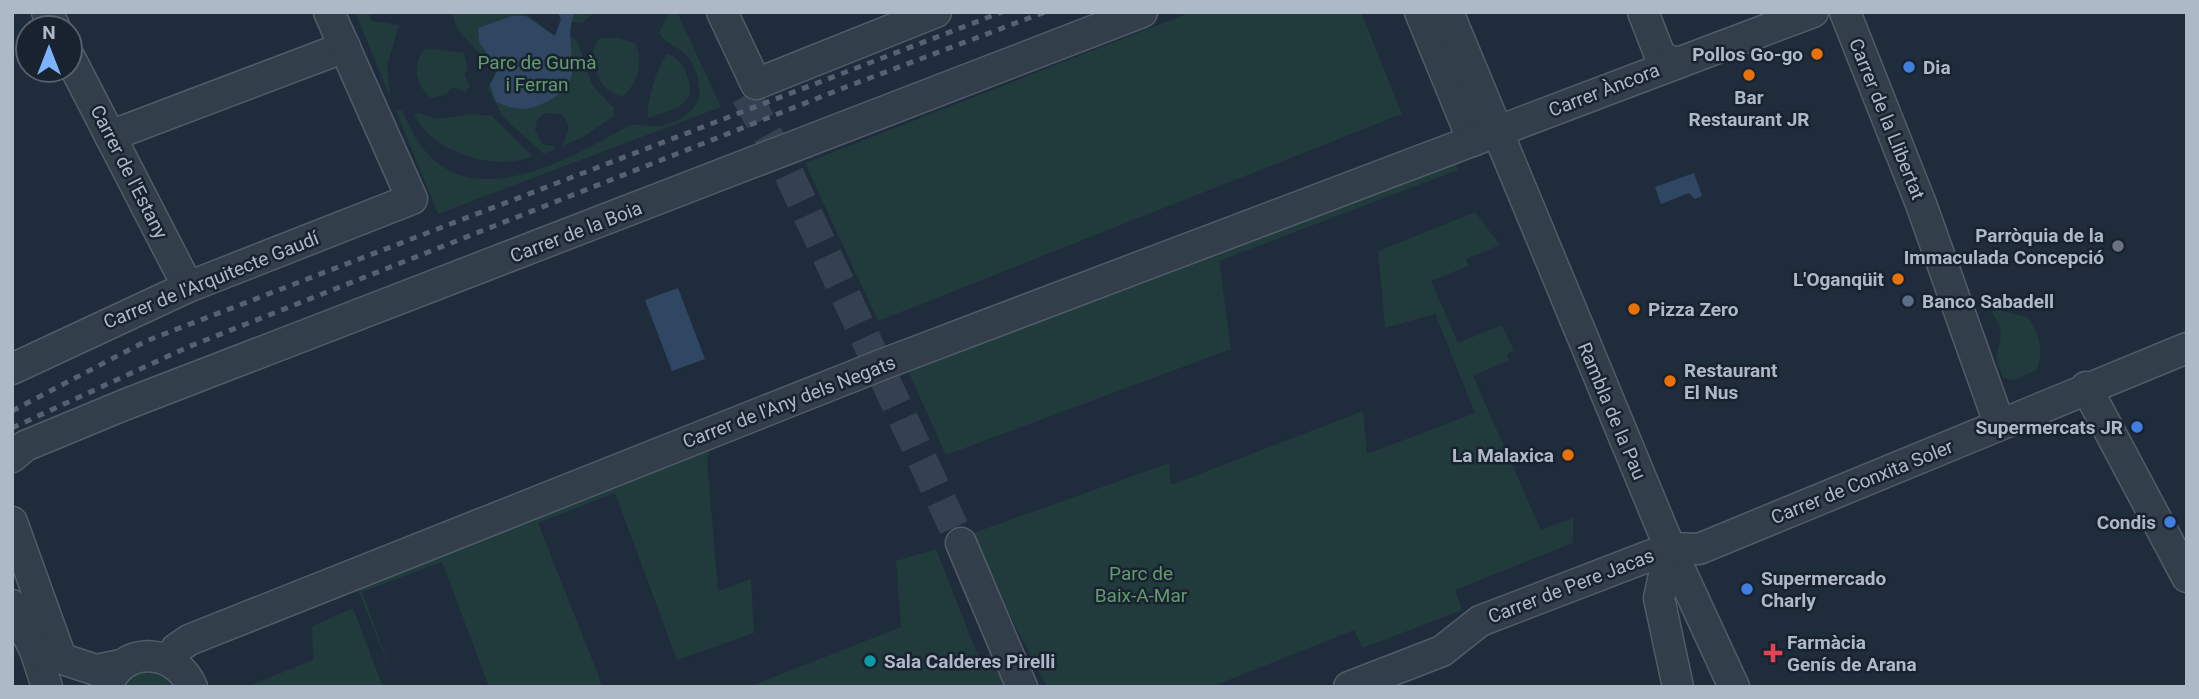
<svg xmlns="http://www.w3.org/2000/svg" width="2199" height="699" font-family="Roboto,sans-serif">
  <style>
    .green { fill: #213a3c }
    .water { fill: #2f4762 }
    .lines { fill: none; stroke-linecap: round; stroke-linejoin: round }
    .minor-tunnel { stroke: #344150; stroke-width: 30; stroke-dasharray: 30 15; stroke-linecap: butt }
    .minor-casing { stroke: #515c69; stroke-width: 33 }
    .minor { stroke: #333e4b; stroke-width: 30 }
    .rail { stroke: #556273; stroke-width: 5; stroke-dasharray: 7 7; stroke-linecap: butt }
    .food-dot { fill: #e8710a; stroke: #192330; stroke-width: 2.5 }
    .shop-dot { fill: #3f7fe0; stroke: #192330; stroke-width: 2.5 }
    .worship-dot { fill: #6b7280; stroke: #192330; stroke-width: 2.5 }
    .service-dot { fill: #5c6f8a; stroke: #192330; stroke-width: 2.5 }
    .health-dot { fill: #e0444e; stroke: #192330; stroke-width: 2.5 }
    .culture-dot { fill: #0f9aa8; stroke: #192330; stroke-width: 2.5 }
    .labels { text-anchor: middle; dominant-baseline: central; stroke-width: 5; stroke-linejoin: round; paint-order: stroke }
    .poi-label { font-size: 19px; font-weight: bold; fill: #aeb9c8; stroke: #192330; text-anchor: start }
    .park-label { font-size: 19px; fill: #639b6e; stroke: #192330 }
    .street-label { font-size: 19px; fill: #aeb9c8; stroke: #192330 }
  </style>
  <rect width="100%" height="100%" fill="#1f2c3b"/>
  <g class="green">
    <path d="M355,12H368L372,21L399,25L387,66L390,97Z"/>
    <path d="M452,12H523L555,36L561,19L558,12H595L582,23L571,22L569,36L577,40L592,85L614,108V116L583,137L563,146C565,133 574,127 562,115L545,113L537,120L535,131L544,145L554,146L555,149L544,154L502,116L488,88L496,71L457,29Z"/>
    <path d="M669,12H677L721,107L438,214L396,111L402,110C411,128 417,145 433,159C486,208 577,155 626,127C634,122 649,127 658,126C674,125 695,113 699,97C702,84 694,61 684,53C676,46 664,43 659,33Z"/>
    <path d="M1191,12H1361L1402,114L878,321L805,163Z"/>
    <path d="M601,38H620L636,44C643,64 639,81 623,96C601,96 581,53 601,38Z"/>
    <path d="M426,48L464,53L468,71L464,74L470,86L465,92L453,87L445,95L431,98C415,85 411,63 426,48Z"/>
    <path d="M668,54C684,60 691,80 690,96L678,108L648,118C645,105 658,62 668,54Z"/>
    <path d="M419,113L436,119L472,114L492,116L532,156C495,173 431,152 414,114Z"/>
    <path d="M1454,159L1458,170L1219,261L1231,349L946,455L909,373L710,448L707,459L718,591L751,579L754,633L677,660L615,493L538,523L603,687H489L442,562L362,592L397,687L356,585L614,482Z"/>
    <path d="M1475,212L1500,245L1466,259L1468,266L1431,281L1458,343L1502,325L1514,351L1507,354L1509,360L1473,376L1541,530L1573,518V543L1455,590L1462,610L1363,648L1354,630L1211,687H1047L968,535L1169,463L1171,485L1363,411L1367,454L1475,413L1435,314L1385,328L1378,251Z"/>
    <path d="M1994,309L2028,317C2039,335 2044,349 2037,370L2015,380L2003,378C2002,373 1998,366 1997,361C1996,342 2009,335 1992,313Z"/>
    <path d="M936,549L979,658L994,652L1010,687H749L901,627L896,561Z"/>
    <path d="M353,608L383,687H246L313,660L312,626Z"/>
    <path d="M145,664L184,687H116Z"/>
  </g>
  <g class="water">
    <path d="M558,12H575C558,51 596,80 542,104C525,112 512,109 496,102L490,85L498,70L479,42L478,28L512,16H526L555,36L561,19Z"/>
    <path d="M1694,173L1702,196L1695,199L1689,193L1661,204L1655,187Z"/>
    <path d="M678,288L705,359L672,371L645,300Z"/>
  </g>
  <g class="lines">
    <path class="minor-tunnel" d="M746,95L788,172L961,543"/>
    <defs>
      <g id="minor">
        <path d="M47,12L55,28"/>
        <path d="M722,12L756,84L936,12"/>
        <path d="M1420,12L1473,141"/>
        <path d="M1448,12L1670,548L1734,687"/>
        <path d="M1643,12L1661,58"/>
        <path d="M1845,12L1921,204L1999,423"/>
        <path d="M70,58L188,287"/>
        <path d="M1661,58L1678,63L1813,12"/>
        <path d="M110,136L345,47"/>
        <path d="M12,369L188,287L412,199L329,12"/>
        <path d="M2086,387L2187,577"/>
        <path d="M12,457L25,446L124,405L1142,12"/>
        <path d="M12,522L61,658"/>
        <path d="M961,543L1022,687"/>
        <path d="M1670,548L1659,598L1678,687"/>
        <path d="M12,605L35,650L47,687"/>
        <path d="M35,650L96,670L121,665"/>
        <path d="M172,662L176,649L189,640L886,363L1678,63"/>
        <path d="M107,687C122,644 176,648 192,687"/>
        <path d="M1349,687L1442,651L1480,621L1670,548L1699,549L2187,348"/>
      </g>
    </defs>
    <use href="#minor" class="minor-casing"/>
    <use href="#minor" class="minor"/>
    <g class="rail">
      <path d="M12,411L146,341L1002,12"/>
      <path d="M12,428L188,347L846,87L1045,12"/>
    </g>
  </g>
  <g class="food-dot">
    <circle cx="1817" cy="54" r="7"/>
    <circle cx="1749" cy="75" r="7"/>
    <circle cx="1898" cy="279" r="7"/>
    <circle cx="1634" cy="309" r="7"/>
    <circle cx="1670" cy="381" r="7"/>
    <circle cx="1568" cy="455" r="7"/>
  </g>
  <g class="shop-dot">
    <circle cx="1909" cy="67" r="7"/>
    <circle cx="2137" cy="427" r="7"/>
    <circle cx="2170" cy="522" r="7"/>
    <circle cx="1747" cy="589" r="7"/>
  </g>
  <circle class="worship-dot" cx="2118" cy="246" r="7"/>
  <circle class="service-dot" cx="1908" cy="301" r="7"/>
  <path class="health-dot" d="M1769.5 642.5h7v7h7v7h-7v7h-7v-7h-7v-7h7z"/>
  <circle class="culture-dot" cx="870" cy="661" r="7"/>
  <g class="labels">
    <g class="poi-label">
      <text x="1803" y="54" text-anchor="end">Pollos Go-go</text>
      <text x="1923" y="67">Dia</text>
      <text x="1749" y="97" text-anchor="middle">Bar<tspan x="1749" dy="22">Restaurant JR</tspan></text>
      <text x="2104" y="235" text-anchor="end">Parròquia de la<tspan x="2104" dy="22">Immaculada Concepció</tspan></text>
      <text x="1884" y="279" text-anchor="end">L'Oganqüit</text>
      <text x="1922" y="301">Banco Sabadell</text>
      <text x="1648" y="309">Pizza Zero</text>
      <text x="1684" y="370">Restaurant<tspan x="1684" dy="22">El Nus</tspan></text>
      <text x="2123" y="427" text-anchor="end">Supermercats JR</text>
      <text x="1554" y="455" text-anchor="end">La Malaxica</text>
      <text x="2156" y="522" text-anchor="end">Condis</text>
      <text x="1761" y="578">Supermercado<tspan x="1761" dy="22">Charly</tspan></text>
      <text x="1787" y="642">Farmàcia<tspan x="1787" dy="22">Genís de Arana</tspan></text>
      <text x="884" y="661">Sala Calderes Pirelli</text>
    </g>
    <g class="park-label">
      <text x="537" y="62">Parc de Gumà<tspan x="537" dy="22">i Ferran</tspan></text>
      <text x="1141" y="573">Parc de<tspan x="1141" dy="22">Baix-A-Mar</tspan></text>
    </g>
    <g class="street-label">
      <text transform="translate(1604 90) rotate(-21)">Carrer Àncora</text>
      <text transform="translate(1887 119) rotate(68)">Carrer de la Llibertat</text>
      <text transform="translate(129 172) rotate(63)">Carrer de l'Estany</text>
      <text transform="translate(576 232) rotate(-21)">Carrer de la Boia</text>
      <text transform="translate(211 280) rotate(-22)">Carrer de l'Arquitecte Gaudí</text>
      <text transform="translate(789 402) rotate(-21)">Carrer de l'Any dels Negats</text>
      <text transform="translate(1612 411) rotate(67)">Rambla de la Pau</text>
      <text transform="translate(1862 482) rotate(-22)">Carrer de Conxita Soler</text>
      <text transform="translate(1571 586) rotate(-21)">Carrer de Pere Jacas</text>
    </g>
  </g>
  <rect width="2199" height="699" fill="none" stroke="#aeb9c8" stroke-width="28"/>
  <g transform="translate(49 49)"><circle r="33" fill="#192330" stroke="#555f6d" stroke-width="2"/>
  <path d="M0-5L12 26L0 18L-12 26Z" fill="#7cb3ff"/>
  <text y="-10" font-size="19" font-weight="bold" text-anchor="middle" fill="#aeb9c8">N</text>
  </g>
</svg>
